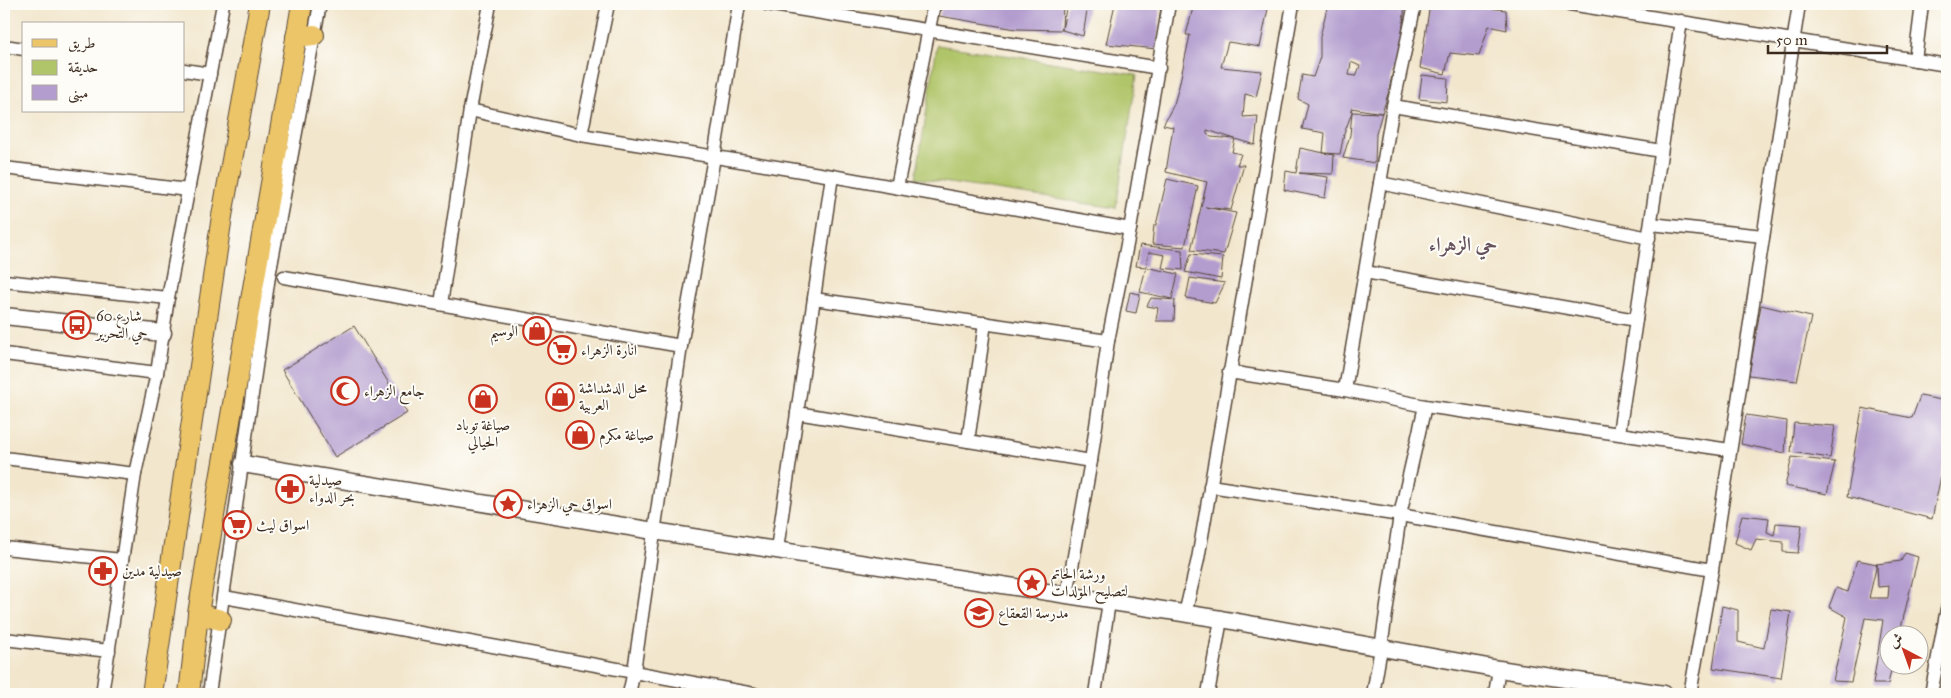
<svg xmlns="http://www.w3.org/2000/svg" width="1951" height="698" font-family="'IM FELL Great Primer',Amiri,serif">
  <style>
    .green { fill: #b0c569; stroke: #767844 }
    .building { fill: #b39dcf; fill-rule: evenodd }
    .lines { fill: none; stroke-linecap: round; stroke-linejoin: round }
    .minor-casing { stroke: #564638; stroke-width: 15 }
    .tertiary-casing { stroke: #564638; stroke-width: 19 }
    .primary-casing { stroke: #564638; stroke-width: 22 }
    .minor { stroke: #fff; stroke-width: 12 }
    .tertiary { stroke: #fff; stroke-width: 16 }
    .primary { stroke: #ecc569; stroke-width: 20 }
    .labels { text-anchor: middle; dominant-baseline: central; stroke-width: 4; stroke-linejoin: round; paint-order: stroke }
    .poi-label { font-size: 15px; fill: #3b2a1e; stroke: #fdfcf7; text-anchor: start }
    .district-label { font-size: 20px; font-weight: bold; fill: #65525c; stroke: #fdfcf7 }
  </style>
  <rect width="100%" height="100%" fill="#fdfcf7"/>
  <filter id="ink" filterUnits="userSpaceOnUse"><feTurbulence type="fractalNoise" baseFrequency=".02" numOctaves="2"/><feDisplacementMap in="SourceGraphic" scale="10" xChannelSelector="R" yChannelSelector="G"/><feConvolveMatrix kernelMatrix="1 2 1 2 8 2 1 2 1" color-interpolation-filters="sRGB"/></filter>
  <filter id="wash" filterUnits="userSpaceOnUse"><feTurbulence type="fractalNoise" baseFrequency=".0096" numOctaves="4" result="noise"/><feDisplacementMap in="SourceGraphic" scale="20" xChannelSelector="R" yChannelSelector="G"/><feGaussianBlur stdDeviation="1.12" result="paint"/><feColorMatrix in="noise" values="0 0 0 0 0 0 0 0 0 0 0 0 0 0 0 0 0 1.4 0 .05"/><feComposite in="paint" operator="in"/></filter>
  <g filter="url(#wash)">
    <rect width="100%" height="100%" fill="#f2e6cc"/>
    <path class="green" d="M937,45L1137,75L1116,208L916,178Z"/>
    <g id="blocks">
      <g class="building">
        <path d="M943,4H1063L1062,30L1067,4H1088L1083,36L1062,30L1016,29L939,16Z"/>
        <path d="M1115,4H1161L1157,49L1106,44Z"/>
        <path d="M1194,4H1269L1260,47L1228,42L1221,67L1262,71L1256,97L1245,94L1243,117L1258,116L1255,145L1235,139L1232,152L1241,154L1237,165H1244L1231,210L1205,207L1236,213L1224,254L1191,250L1207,182L1166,172L1173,127L1163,125L1174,104L1179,86L1190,35H1186ZM1207,130L1235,139L1211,137L1207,134Z"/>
        <path d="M1328,4H1405L1401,44L1396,68L1393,70L1389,91L1382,113L1351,108L1352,112L1382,113L1376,134L1375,163L1343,158L1350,135L1352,112L1344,134L1340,154L1323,153L1325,133L1302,129L1308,104L1298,99L1302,75L1313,77L1320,57V37ZM1351,62L1360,66L1356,76L1349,75Z"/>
        <path d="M1430,4H1456L1506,10L1507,30L1489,26L1479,56L1450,53L1445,74L1420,68Z"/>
        <path d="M1422,75L1448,78L1447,102L1419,99Z"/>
        <path d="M1300,148L1334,155L1333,174L1299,173L1328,177L1325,198L1284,190L1286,171L1296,173Z"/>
        <path d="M1167,179L1198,186L1185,247L1152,244L1154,225H1156Z"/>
        <path d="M1140,245L1182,250L1183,270L1162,268L1165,255L1149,252L1146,267L1136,266Z"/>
        <path d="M1191,254L1223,257L1221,279L1185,272Z"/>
        <path d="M1146,267L1178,274L1172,299L1140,292Z"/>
        <path d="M1190,278L1225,283L1215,303L1186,298Z"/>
        <path d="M1130,292L1140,294L1136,313L1126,311Z"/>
        <path d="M1151,298L1175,300L1174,321H1156L1158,308L1147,306Z"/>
        <path d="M1761,305L1811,317L1797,381L1749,375Z"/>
        <path d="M354,326L407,413L335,457L282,370Z"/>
        <path d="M1920,396L1947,401V447L1932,519L1847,497L1862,408L1912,418Z"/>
        <path d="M1746,415L1787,421L1785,453L1741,444Z"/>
        <path d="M1794,423L1835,426L1830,458L1791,452Z"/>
        <path d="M1792,457L1835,462L1827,494L1785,486Z"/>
        <path d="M1742,515L1769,518L1767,532L1774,535L1776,523L1802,525L1798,553L1783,552V542L1756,539L1751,550L1735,543Z"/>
        <path d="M1905,553L1918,557L1899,636H1888V666H1892L1888,684H1873L1883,620L1865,618L1851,682L1833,681L1847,617L1829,607L1836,588L1848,592L1857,560L1877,564L1901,561ZM1877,564L1878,587L1889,586L1888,598H1869Z"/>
        <path d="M1722,606L1738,610V642L1764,648L1771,609L1791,612L1781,678L1713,668Z"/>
      </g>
    </g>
  </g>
  <g filter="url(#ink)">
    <use href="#blocks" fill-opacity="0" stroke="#564638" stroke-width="1"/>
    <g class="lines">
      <defs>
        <g id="minor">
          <path d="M767,4L1159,68"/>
          <path d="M1570,4L1947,65"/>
          <path d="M4,46L24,49"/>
          <path d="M1915,60L1922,4"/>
          <path d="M184,70L210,74"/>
          <path d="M1393,106L1661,151"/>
          <path d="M470,110L581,135L832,176L1130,229"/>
          <path d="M581,135L608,4"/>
          <path d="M4,168L188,190"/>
          <path d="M1380,183L1649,238"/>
          <path d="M897,187L934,4"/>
          <path d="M1651,224L1763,236"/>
          <path d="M1365,272L1636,320"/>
          <path d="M284,277L681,346"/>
          <path d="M4,281L168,298"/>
          <path d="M814,299L1108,341"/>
          <path d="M441,304L470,110L490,4"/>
          <path d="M4,354L157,373"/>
          <path d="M1229,372L1345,390L1425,406L1730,450"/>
          <path d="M1345,390L1393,106L1415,4"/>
          <path d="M797,413L1091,461"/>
          <path d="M1619,433L1681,21"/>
          <path d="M968,441L985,323"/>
          <path d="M4,458L135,474"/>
          <path d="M1210,486L1400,515L1712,570"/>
          <path d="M4,548L122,560"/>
          <path d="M777,549L832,176"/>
          <path d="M1067,595L1091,461L1108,341L1130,229L1169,4"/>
          <path d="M224,597L754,694"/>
          <path d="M1185,614L1198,559L1293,4"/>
          <path d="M4,639L109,651"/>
          <path d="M102,694L135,474L157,373L168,298L223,4"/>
          <path d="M209,694L269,276L320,4"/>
          <path d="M629,694L634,671L681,346L714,157L739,4"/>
          <path d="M1095,694L1109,602"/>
          <path d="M1208,694L1221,619"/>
          <path d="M1373,694L1381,648L1400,515L1425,406"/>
          <path d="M1495,694L1499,669"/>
          <path d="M1690,694L1712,570L1799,4"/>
          <path d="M1931,694L1947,609"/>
        </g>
        <g id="tertiary">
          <path d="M4,316L163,333"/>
          <path d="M243,464L654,531L1221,619L1499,669L1664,694"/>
        </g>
        <g id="primary">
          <path d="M296,37L314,35"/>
          <path d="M198,614L221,620"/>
          <path d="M152,694L222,216L260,4"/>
          <path d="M189,694L198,614L218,491L302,4"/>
        </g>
      </defs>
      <use href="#minor" class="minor-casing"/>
      <use href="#tertiary" class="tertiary-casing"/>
      <use href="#primary" class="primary-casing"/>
      <use href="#minor" class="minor"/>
      <use href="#tertiary" class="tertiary"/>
      <use href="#primary" class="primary"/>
    </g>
  </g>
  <defs>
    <symbol id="bus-ring" viewBox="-11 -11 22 22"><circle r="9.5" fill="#fdfcf7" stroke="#c8321e" stroke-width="1.5"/><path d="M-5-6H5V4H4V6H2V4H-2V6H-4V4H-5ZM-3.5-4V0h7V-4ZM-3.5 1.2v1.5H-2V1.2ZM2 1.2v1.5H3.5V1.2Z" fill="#c8321e"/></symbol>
    <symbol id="shop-ring" viewBox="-11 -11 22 22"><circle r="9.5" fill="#fdfcf7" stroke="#c8321e" stroke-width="1.5"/><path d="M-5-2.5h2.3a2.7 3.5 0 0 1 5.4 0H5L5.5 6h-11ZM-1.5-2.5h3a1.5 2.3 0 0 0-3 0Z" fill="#c8321e"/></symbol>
    <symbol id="supermarket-ring" viewBox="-11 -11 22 22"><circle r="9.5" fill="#fdfcf7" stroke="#c8321e" stroke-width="1.5"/><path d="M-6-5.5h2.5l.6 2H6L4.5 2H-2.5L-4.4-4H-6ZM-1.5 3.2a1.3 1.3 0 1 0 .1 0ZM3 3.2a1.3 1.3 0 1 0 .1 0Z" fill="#c8321e"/></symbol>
    <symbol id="mosque-ring" viewBox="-11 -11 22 22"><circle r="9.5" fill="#fdfcf7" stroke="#c8321e" stroke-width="1.5"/><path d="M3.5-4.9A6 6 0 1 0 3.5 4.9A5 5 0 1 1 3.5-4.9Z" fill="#c8321e"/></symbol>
    <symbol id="pharmacy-ring" viewBox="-11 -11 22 22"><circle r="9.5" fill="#fdfcf7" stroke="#c8321e" stroke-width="1.5"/><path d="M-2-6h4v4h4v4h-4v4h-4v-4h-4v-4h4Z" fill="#c8321e"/></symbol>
    <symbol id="sight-ring" viewBox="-11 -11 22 22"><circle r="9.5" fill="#fdfcf7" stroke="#c8321e" stroke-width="1.5"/><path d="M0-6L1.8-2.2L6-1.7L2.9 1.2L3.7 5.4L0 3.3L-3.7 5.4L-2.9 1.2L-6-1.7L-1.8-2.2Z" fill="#c8321e"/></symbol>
    <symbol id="school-ring" viewBox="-11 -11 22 22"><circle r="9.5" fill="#fdfcf7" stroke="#c8321e" stroke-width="1.5"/><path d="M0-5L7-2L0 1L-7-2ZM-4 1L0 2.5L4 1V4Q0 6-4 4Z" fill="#c8321e"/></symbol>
  </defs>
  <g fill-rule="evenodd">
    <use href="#bus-ring" x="61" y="309" width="32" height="32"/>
    <use href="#shop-ring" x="521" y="315" width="32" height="32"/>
    <use href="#supermarket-ring" x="546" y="334" width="32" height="32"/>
    <use href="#mosque-ring" x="329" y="375" width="32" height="32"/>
    <use href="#shop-ring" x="544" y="381" width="32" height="32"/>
    <use href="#shop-ring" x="467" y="383" width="32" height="32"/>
    <use href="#shop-ring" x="564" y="419" width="32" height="32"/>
    <use href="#pharmacy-ring" x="274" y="473" width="32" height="32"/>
    <use href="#sight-ring" x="492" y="488" width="32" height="32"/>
    <use href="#supermarket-ring" x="221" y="509" width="32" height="32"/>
    <use href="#pharmacy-ring" x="87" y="555" width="32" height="32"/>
    <use href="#sight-ring" x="1016" y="567" width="32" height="32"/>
    <use href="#school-ring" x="963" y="597" width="32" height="32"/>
  </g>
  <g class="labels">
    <g class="poi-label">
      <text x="96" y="316">شارع 60<tspan x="96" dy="17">حي التحرير</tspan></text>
      <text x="518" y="331" text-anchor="end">الوسيم</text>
      <text x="581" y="350">انارة الزهراء</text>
      <text x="579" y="388">محل الدشداشة<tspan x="579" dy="17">العربية</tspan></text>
      <text x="364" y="391">جامع الزهراء</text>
      <text x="483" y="425" text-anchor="middle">صياغة توباد<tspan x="483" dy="17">الحيالي</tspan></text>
      <text x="599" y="435">صياغة مكرم</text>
      <text x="309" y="480">صيدلية<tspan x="309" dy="17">بحر الدواء</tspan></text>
      <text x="527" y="504">اسواق حي الزهراء</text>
      <text x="256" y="525">اسواق ليث</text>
      <text x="122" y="571">صيدلية مدين</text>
      <text x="1051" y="574">ورشة الحاتم<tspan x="1051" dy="17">لتصليح المولدات</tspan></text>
      <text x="998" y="613">مدرسة القعقاع</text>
    </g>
    <g class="district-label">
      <text x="1463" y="244">حي الزهراء</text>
    </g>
  </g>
  <rect width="1951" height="698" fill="none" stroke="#fdfcf7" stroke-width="20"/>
  <rect x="22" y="22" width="162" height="90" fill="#fdfcf7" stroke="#afa8a0"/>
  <rect x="32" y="39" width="25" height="8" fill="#ecc569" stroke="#afa8a0"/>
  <text x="68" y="48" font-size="15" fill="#3b2a1e">طريق</text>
  <rect x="32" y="60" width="25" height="15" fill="#b0c569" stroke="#afa8a0"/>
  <text x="68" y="72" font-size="15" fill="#3b2a1e">حديقة</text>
  <rect x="32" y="85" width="25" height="15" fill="#b39dcf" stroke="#afa8a0"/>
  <text x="68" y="98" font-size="15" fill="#3b2a1e">مبنى</text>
  <g transform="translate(1904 650) rotate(319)"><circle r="24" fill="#fdfcf7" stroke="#afa8a0"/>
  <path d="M0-4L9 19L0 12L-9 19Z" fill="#c8321e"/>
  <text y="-8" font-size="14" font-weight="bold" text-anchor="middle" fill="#3b2a1e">ش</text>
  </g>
  <path d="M1768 45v8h119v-8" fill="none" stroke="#3b2a1e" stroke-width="2.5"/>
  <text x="1776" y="45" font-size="15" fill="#3b2a1e" stroke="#fdfcf7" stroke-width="4" paint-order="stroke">50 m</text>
</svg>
